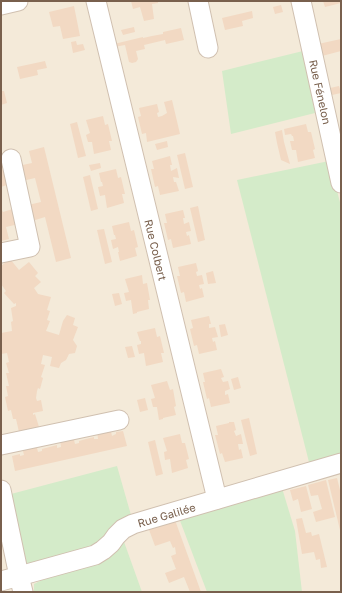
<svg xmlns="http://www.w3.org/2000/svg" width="342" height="593" font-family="'Golos Text',sans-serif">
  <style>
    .residential { fill: #f4ead9 }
    .green { fill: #d4ebc9 }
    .building { fill: #f2d9c3 }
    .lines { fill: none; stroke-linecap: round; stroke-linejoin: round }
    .minor-casing { stroke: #d0c0b0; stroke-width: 21 }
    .minor { stroke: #fff; stroke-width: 19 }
    .labels { text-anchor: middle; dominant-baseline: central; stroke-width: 4; stroke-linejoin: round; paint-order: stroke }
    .street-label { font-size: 11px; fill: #79604d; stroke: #fffbf2 }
  </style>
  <rect width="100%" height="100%" fill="#fdf7eb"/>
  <rect class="residential" x="1" y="1" width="340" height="591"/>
  <g class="green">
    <path d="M303,51L315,113L231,134L222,71Z"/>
    <path d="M329,161L341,206V457L310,466L237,180Z"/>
    <path d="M117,466L131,515L116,523L96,545L27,565L11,494Z"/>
    <path d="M282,488L295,531L302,592H207L179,518Z"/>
    <path d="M123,539L142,592H34V584Z"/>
  </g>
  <g class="building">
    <path d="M131,1H158V3L152,4L154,19L144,21L140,7L133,9Z"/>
    <path d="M323,1H341V3L325,7Z"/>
    <path d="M281,5L283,12L275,14L273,7Z"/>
    <path d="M74,6L80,36L63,39L60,26L53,27L49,12Z"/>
    <path d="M252,11L253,18L242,21L243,26L225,30L222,18Z"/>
    <path d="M134,27L135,32L123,35L121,30Z"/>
    <path d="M181,28L184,40L166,44L165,40L144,45L145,49L136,51L138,59L136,62L132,63L129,62L125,45L114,47V44L143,37V38L152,36L163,34V32Z"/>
    <path d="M341,39V51L322,56L318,44Z"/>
    <path d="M76,41L77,45L83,44L85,50L73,53L71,42Z"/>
    <path d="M45,61L47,68L37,70L38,75L20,79L17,67Z"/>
    <path d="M339,86L340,89H341V93L332,95L330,88Z"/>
    <path d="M1,91H4L7,103L1,105Z"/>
    <path d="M172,100L180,134L147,142L146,133L142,134L138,117L141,116L139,108L157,104L159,112L157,113L158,117L162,116L167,113L164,102Z"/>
    <path d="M103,116L105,125L108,124L112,141H109L111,150L94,154L92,142H88L86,135L90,133L86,120Z"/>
    <path d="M77,122L86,156L78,158L70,124Z"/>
    <path d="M306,124L308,132H311L315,149L313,150L315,158L298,162L296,150H292L290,141H294L293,136H292L291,134L285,135L284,129Z"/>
    <path d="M282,130L284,142L290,164L281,160L277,143L275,132Z"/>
    <path d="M167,141L168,147L157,150L155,144Z"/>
    <path d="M44,147L71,258L56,262L45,217L32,221L28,205L41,202L35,178L22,181L18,166L32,163L29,151Z"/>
    <path d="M185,153L193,187L185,189L177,155Z"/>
    <path d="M170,156L172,165H170L171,171L177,168L179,178L173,177L174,182H176L179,191L160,195L158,186L155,187L151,169H154L152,161Z"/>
    <path d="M100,163L101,168L91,171L89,165Z"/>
    <path d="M6,169L10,184L1,187V170Z"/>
    <path d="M116,169L118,178L121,177L125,194H122L124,203L107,208L105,195L100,196L98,187L103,186L102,182H101L99,173Z"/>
    <path d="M90,175L98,209L91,211L83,177Z"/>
    <path d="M198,206L205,240L198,242L190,208Z"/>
    <path d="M1,208L3,212L16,208L19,224L6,227L9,239L1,241Z"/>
    <path d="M183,210L185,218H183L184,224L189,222L191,231L186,232L187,236L189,235L191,244L173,248L171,239L168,240L164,223H167L165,214Z"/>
    <path d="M129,222L131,231L134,230L138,247L135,248L137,256L120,261L118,252H119L118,247L113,249L111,240L116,239L115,235H114L112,226Z"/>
    <path d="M104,229L112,262L105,264L97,230Z"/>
    <path d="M10,259L19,270L29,262L38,273L35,276L41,282L34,288L38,294L51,297L47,310L50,311L47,320L50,321L46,331L59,335L63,321L67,315L75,318L73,325L78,327L73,340L77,346L75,353L69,354L66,360L61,363L59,368L50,366L52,357L43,355L41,364L45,365L41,377L43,378L40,389L38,388L37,391L36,398L37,401L41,400L43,411L33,413V415L35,414L39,427L19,432L16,419H13L11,410L8,411L5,397L8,396L6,386H9L6,373H9L6,363L9,362L7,353L1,354V333L12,331L11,322L13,321L11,308L16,306V303L14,304L4,293L6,291L1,284L2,283L1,281V266Z"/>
    <path d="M196,263L198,271L196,272L197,276L202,275L204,284L199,285L200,289L202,288L204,297L186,302L184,292L181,293L177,276H180L178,267Z"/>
    <path d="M213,271L216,283L208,284L206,273Z"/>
    <path d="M142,275L143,284L147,283L150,300H148L149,309L137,312V313L133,314L131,300L126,301L124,293L129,292L125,279Z"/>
    <path d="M119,293L122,304L115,306L112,294Z"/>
    <path d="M209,316L211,324H209V328L215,327L218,337L212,338L213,342L215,341L217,350L199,354L197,345L194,346L190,329L193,328L191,320Z"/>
    <path d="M225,324L228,335L221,337L219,325Z"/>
    <path d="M155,328L157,337L160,336L164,353H161L163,362L146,366L144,353L139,354L137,345L141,344V341H140L137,332Z"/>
    <path d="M132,346L135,357L128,358L125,347Z"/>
    <path d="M221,369L224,377L221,378L223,382L228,381L230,389L225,391V395L228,394L230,403L211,407L209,398L207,399L203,382H205L203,373Z"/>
    <path d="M238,377L241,388L234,390L231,379Z"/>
    <path d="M167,381L170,390L173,389L176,406L174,407L176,415L163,418V419L159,420L157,407H153L151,399L155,398L151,385Z"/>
    <path d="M145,398L148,410L140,412L137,400Z"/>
    <path d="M249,418L257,454L250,456L241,420Z"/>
    <path d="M229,422H234L236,430L234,431L236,436L241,434L243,444H238L239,450L241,449L243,458L225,462L222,453L220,454L215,435H218L216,426L229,423Z"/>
    <path d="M110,427L112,436L116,434V432L123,431L127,446L15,471L12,456L20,454V456L24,455L22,447L36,444L38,452L42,451V449L57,445V448L61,447L60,439L73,436L75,444L79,443V441L86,439L94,437V439H98L97,430Z"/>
    <path d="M180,434L182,443H185L189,459L186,460L188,468L172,473L170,459L165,460L164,452L167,451L163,438Z"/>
    <path d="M155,440L163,474L156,476L148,442Z"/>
    <path d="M337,478L341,494L340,530L328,480Z"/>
    <path d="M326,480L335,517L316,522L313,512L322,509L318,495L311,496L308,485Z"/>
    <path d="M306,486L312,509L301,512L298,499L293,501L290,490Z"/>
    <path d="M302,518L306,533L311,532L312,536L319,534L327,567L321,568L320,559L316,560L314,552L302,554L296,519Z"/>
    <path d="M175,520L201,592H190L184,577L169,583L165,573L176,569L171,556L176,554L175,547L173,548L170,541L155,546L148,527Z"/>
  </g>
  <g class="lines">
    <defs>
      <g id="minor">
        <path id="s1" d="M96,1L217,499"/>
        <path d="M198,1L208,48"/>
        <path id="s2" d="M301,1L341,183"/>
        <path d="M1,5L18,1"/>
        <path d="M1,253L30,247L11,159"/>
        <path d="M1,445L119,420"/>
        <path d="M1,490L19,576L23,592"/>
        <path id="s3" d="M1,581L95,555L103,550L111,543L116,536L123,529L133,524L341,463"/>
      </g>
    </defs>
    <use href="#minor" class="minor-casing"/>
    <use href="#minor" class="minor"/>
  </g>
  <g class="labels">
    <g class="street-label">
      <text stroke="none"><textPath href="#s2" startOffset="93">Rue Fénelon</textPath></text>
      <text stroke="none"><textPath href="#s1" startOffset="256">Rue Colbert</textPath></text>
      <text stroke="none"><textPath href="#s3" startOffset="182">Rue Galilée</textPath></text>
    </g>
  </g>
  <rect width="342" height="593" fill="none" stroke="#79604d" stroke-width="4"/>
</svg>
